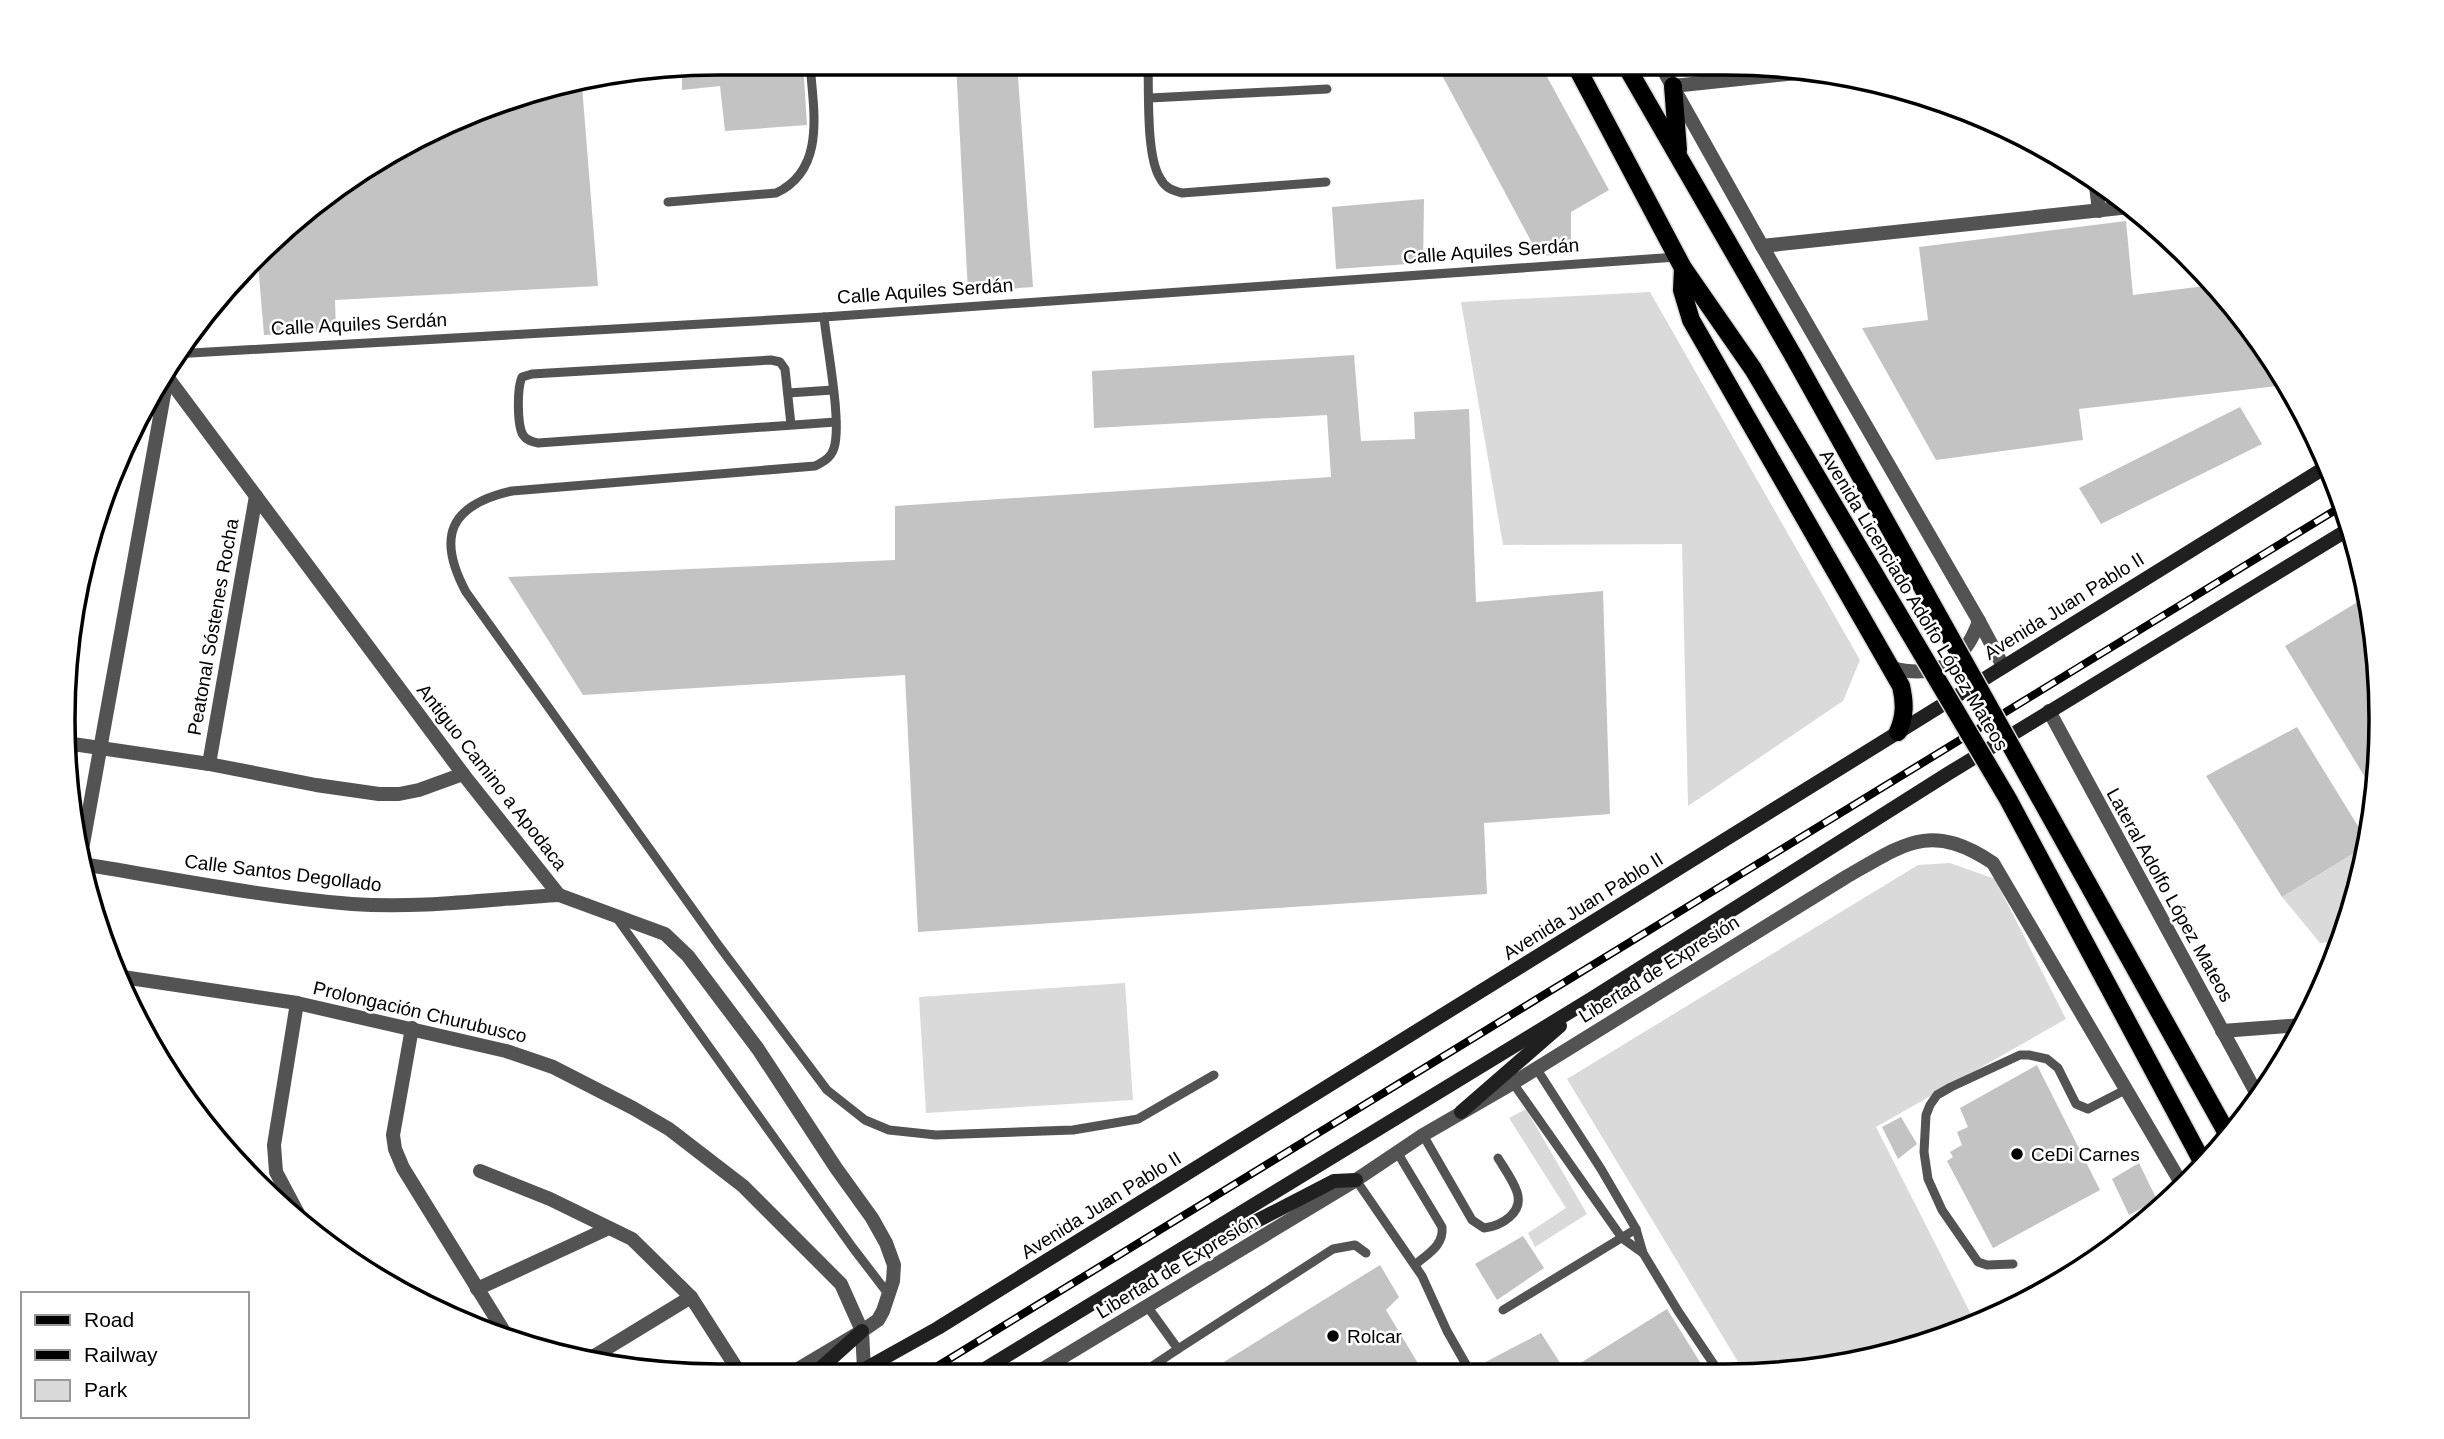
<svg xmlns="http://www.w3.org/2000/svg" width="2444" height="1439" font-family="Arial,sans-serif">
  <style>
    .green { fill: #dadada }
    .building { fill: #c3c3c3 }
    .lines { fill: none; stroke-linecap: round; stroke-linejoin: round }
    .primary-casing { stroke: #dbdbdb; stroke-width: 21 }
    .service { stroke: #535353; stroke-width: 9 }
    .minor { stroke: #535353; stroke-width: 14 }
    .tertiary { stroke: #535353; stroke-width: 14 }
    .secondary { stroke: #202020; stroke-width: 14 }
    .primary { stroke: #000; stroke-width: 18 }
    .rail-casing { stroke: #000; stroke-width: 8 }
    .rail { stroke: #fff; stroke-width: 5; stroke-dasharray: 16; stroke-linecap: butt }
    .primary-bridge-casing { stroke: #dbdbdb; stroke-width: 21; stroke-linecap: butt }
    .primary-bridge { stroke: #000; stroke-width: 18 }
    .poi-dot { fill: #000; stroke: #fff; stroke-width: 2.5 }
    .labels { text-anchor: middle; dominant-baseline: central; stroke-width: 5; stroke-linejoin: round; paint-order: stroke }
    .street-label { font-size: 19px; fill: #000; stroke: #fff }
    .poi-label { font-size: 19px; fill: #000; stroke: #fff; text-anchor: start }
    .rim { fill: none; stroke: #000; stroke-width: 3.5 }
  </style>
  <rect width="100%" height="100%" fill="#fff"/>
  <g class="green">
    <path d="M1650,292L1860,660L1843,701L1688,806L1682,544L1503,545L1461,302Z"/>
    <path d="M2369,844L2340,941L2320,943L2282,897Z"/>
    <path d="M1950,863L1995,879L2066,1019L1876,1127L1975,1322L2090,1259L2053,1288L1935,1341L1768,1375H1746L1567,1079L1918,865Z"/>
    <path d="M1125,983L1133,1100L926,1113L919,997Z"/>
    <path d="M1526,1109L1587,1214L1535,1247L1528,1233L1566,1208L1509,1118Z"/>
  </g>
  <g class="building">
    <path d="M719,63H803L807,125L725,131L720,86L682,90V69Z"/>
    <path d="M956,63H1017L1033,287L968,292Z"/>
    <path d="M1436,64H1540L1609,190L1571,212V254L1539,256Z"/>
    <path d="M582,86L598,286L335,300L336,331L264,335L258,264L320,198L509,98Z"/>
    <path d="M1424,199L1423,263L1336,269L1332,207Z"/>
    <path d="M2126,221L2133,295L2213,285L2270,354L2286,385L2079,409L2083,440L1936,460L1862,328L1928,320L1919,247Z"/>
    <path d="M1354,355L1361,441L1415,439L1414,412L1469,409L1476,602L1603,591L1610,814L1484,823L1487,894L918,932L905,675L583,695L508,577L895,560V506L1331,477L1327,415L1094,428L1092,371Z"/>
    <path d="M2240,407L2262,444L2101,524L2079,488Z"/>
    <path d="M2369,595L2381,719L2374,792L2285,646Z"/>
    <path d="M2297,727L2369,844L2282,897L2206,776Z"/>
    <path d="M2037,1065L2100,1190L1993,1248L1947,1161L1953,1157L1950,1152L1962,1145L1957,1132L1968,1127L1960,1108Z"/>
    <path d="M1901,1117L1917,1144L1898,1159L1882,1127Z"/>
    <path d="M2139,1163L2157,1200L2129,1215L2112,1179Z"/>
    <path d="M1523,1236L1544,1268L1497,1300L1475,1264Z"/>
    <path d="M1380,1265L1399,1297L1386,1310L1425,1375H1203Z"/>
    <path d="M1667,1309L1708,1375H1479L1476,1367L1541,1333L1566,1372Z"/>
  </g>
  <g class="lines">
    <defs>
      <g id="primary">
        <path d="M1575,64L1683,268L1753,369"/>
        <path d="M1625,64L1794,357"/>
        <path d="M1673,86L1678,150"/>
        <path d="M1683,268L1682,290L1691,320L1901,686C1905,703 1905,716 1898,732"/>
      </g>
    </defs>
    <use href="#primary" class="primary-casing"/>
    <g class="service">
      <path d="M1148,64C1149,92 1146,156 1160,178C1165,188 1172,190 1182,193L1326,182"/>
      <path d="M1150,98L1327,89"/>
      <path d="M668,202L776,193C827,169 813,109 810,63"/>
      <path d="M824,317C827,348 842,423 834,448C831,458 823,462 815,466L512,491C450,505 436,536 466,592L719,946L827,1090L865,1120L889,1130L936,1135L1073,1130L1138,1119L1214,1075"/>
      <path d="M174,354L824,317L1677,257"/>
      <path d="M788,393L833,390"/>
      <path d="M791,425L785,369L780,362L771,360L532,374L522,377C517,388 517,425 523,435C527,441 533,442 538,443L836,422"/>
      <path d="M616,917L853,1248L889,1295"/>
      <path d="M1536,1068L1601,1169L1636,1229L1643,1253L1678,1311L1721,1375"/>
      <path d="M1513,1083L1622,1238L1643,1253"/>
      <path d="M1423,1135L1472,1220L1484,1228C1501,1226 1524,1213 1517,1192C1513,1180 1504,1168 1498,1158"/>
      <path d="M1397,1152L1442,1227C1444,1246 1427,1254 1415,1265"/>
      <path d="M1356,1180L1422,1276L1447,1331L1472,1375"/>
      <path d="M2013,1264L1987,1265L1978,1262L1942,1210L1928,1179L1924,1152L1926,1115L1930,1105L1937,1095L1951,1087L2020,1055H2029L2047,1059L2058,1068L2076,1104L2088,1109L2125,1090"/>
      <path d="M1147,1306L1178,1349L1333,1249L1355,1245L1366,1253"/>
      <path d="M1503,1310L1636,1229"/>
      <path d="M1139,1375L1178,1349"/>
    </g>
    <g class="minor">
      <path d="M1673,86L1806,72"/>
      <path d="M2095,178L2099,211"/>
      <path d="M1762,246L2130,207"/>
      <path d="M165,374L463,774L559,895L665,934L688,956L758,1049L836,1168L872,1218L886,1243L894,1265L893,1281L883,1311L878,1320L862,1331L788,1375"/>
      <path d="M66,743L209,764L316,785L379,794H399L419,790L463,774"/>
      <path d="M209,764L256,496"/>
      <path d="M83,844L167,378"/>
      <path d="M88,865C175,879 263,897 352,904C420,909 491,899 559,895"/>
      <path d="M116,976L297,1003L506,1051L553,1067L633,1108L669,1129L743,1186L841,1284L862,1331L864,1369"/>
      <path d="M297,1003L274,1145L276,1172L301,1219"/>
      <path d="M412,1028L393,1135L395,1149L403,1168L510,1341"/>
      <path d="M2222,1031L2302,1025"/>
      <path d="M480,1171L550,1199L632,1239L691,1297L741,1375"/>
      <path d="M477,1289L609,1228"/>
      <path d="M591,1358L691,1297"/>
    </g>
    <g class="tertiary">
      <path d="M1660,64L1762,246L1979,621L2003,666"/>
      <path d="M1892,668C1936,679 1964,664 1979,621"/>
      <path d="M2049,711L2259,1098"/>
      <path d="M1033,1375L1356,1180L1423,1135L1513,1083L1846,877C1904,844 1930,821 1993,863L2184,1188"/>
    </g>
    <g class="secondary">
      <path d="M1461,1112L1560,1026"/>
      <path d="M1185,1251L1206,1245L1241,1229L1334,1181L1356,1180"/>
      <path d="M813,1375L862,1331"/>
      <path d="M854,1375L938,1328L2329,465"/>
      <path d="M975,1375L1591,999L1949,773L2349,529"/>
    </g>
    <use href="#primary" class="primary"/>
    <defs>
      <path id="rail" d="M923,1375L2342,506"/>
    </defs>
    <use href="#rail" class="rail-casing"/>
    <use href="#rail" class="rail"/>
    <defs>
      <g id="primary-bridge">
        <path d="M1794,357L2228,1135"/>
        <path d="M1753,369L2008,799L2204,1165"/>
      </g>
    </defs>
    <use href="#primary-bridge" class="primary-bridge-casing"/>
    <use href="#primary-bridge" class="primary-bridge"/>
  </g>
  <g class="poi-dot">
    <circle cx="2017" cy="1154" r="7"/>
    <circle cx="1333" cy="1336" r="7"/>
  </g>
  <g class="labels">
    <g class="street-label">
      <text transform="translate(1491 251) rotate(-4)">Calle Aquiles Serdán</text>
      <text transform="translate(925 291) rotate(-4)">Calle Aquiles Serdán</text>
      <text transform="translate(359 324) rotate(-3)">Calle Aquiles Serdán</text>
      <text transform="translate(1914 600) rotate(59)">Avenida Licenciado Adolfo López Mateos</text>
      <text transform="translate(2064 606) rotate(-32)">Avenida Juan Pablo II</text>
      <text transform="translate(213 627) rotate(-80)">Peatonal Sóstenes Rocha</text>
      <text transform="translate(492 777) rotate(52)">Antiguo Camino a Apodaca</text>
      <text transform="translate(283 873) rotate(7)">Calle Santos Degollado</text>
      <text transform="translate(2170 895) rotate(61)">Lateral Adolfo López Mateos</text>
      <text transform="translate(1583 906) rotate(-32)">Avenida Juan Pablo II</text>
      <text transform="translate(1659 969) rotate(-32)">Libertad de Expresión</text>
      <text transform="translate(420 1012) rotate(13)">Prolongación Churubusco</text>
      <text transform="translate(1101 1205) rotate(-32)">Avenida Juan Pablo II</text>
      <text transform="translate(1177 1266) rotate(-31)">Libertad de Expresión</text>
    </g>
    <g class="poi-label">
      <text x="2031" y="1154">CeDi Carnes</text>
      <text x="1347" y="1336">Rolcar</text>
    </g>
  </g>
  <path d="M0 0H2444V1439H0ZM719 75H1725A644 644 0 0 1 2369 719V720A644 644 0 0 1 1725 1364H719A644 644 0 0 1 75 720V719A644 644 0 0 1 719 75Z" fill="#fff" fill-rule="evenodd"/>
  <path class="rim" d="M719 75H1725A644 644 0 0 1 2369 719V720A644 644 0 0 1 1725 1364H719A644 644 0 0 1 75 720V719A644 644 0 0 1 719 75Z"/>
  <rect x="21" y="1292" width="228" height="126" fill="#ffffff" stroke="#999999" stroke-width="2"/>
  <rect x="35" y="1315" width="35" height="10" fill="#000000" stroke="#999999" stroke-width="2"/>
  <text x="84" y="1327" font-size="21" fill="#000000">Road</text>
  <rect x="35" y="1350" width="35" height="10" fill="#000000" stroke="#999999" stroke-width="2"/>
  <text x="84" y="1362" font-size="21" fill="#000000">Railway</text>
  <rect x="35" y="1380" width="35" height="21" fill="#dadada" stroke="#999999" stroke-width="2"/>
  <text x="84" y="1397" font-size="21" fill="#000000">Park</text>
</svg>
